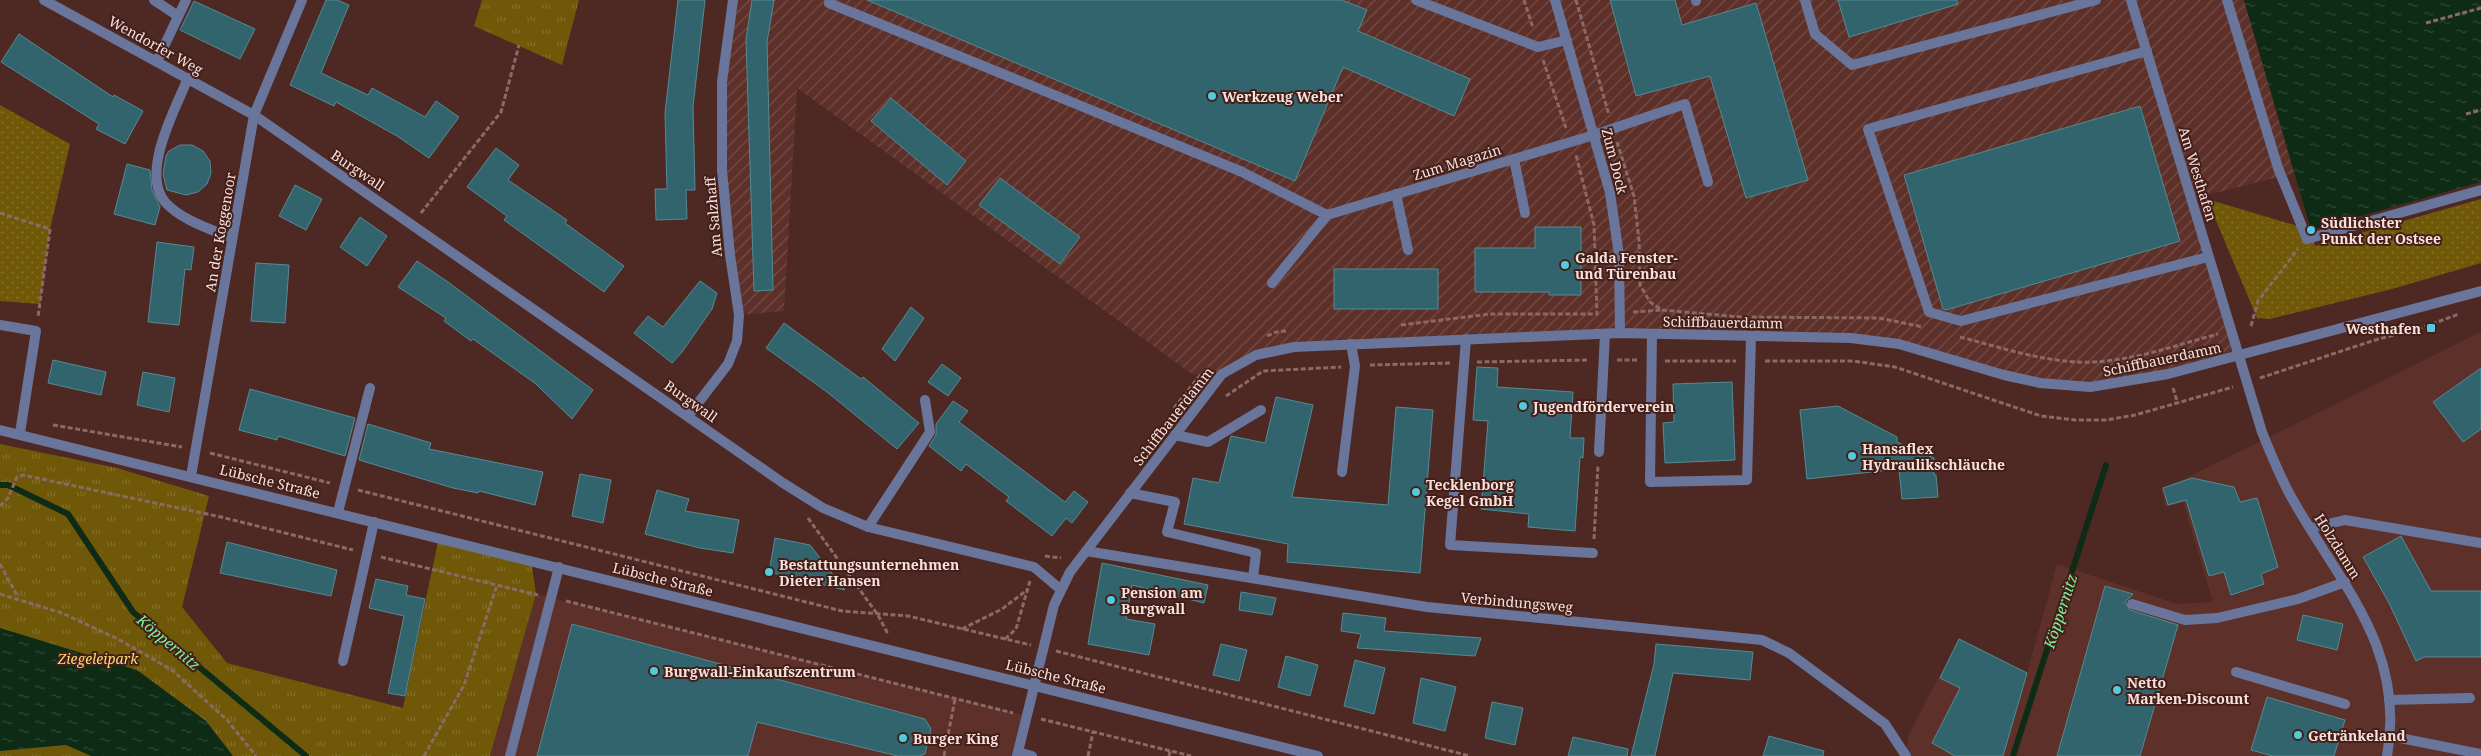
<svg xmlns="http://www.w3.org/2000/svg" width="2481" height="756" font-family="'Noto Serif',serif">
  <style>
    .built { fill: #5d3029 }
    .industrial { fill: url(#industrial-furrows) }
    .grass { fill: url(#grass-dots) }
    .park { fill: url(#park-tufts) }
    .water { fill: url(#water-ripples) }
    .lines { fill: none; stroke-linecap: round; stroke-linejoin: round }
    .stream { stroke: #0e2b16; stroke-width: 6 }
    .building { fill: #31646d; stroke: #568a93 }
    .path { stroke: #8b6a65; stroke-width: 3; stroke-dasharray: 5 2.5; stroke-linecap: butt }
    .service { stroke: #69759a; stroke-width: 10 }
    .minor { stroke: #69759a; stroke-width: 10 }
    .tertiary { stroke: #69759a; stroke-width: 10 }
    .poi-dot { fill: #54cadd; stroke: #431f1a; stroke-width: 2 }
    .labels { text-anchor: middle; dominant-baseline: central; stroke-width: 4; stroke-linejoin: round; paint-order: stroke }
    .street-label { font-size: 14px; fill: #f9e0db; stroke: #431f1a }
    .poi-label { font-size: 14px; font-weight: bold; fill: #f9e0db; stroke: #431f1a; text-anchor: start }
    .park-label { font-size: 14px; font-style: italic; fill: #ffda73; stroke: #431f1a }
    .water-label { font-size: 15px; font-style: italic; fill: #7cf099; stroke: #431f1a }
  </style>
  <defs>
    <pattern id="industrial-furrows" width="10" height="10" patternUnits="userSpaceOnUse" patternTransform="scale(1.25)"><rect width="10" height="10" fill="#5d3029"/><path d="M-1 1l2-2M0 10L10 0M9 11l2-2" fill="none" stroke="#754e47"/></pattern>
    <pattern id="grass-dots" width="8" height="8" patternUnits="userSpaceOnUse" patternTransform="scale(1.25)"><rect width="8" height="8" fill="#6f5808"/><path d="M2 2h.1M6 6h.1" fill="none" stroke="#84702b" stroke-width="1.8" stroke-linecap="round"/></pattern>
    <pattern id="park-tufts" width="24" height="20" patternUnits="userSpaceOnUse" patternTransform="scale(1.25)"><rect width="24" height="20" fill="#6f5808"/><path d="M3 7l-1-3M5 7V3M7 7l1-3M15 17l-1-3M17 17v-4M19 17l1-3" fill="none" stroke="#84702b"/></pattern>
    <pattern id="water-ripples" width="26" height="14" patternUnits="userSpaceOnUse" patternTransform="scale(1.25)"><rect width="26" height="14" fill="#0e2b16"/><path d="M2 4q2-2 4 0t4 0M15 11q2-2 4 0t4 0" fill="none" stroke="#324937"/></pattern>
  </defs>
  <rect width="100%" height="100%" fill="#4e2924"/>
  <g class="built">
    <path d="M2481,332V756H1906L1908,736L1959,638L2027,673L2057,564L2177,604L2213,602L2183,502L2166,507L2161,488L2178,482Z"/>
    <path d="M536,594L1026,716L1017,756H490Z"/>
  </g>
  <path class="industrial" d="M733,0H2244L2294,173L2191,199L2237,356L2168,374L2066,386L1899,344L1620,333L1351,344L1256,355L1222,374H1192L797,88L784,311L739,315L730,255L722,82Z"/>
  <g class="grass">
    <path d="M0,105L70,144L50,229L40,304L0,301Z"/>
    <path d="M2207,199L2311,230L2315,246L2481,199V263L2392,289L2270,319L2257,318Z"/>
  </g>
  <g class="park">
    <path d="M482,0H579L562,65L474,26Z"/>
    <path d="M0,444L117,468L209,496L182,607L227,663L403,708L439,537L531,560L536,594L490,756H0Z"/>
  </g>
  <g class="water">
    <path d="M2244,0H2481V182L2311,230Z"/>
    <path d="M0,628L137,670L206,721L233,756H91L66,745L0,751Z"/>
  </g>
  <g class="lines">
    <g class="stream">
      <path d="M0,485H8L68,514L133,612L306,756"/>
      <path d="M2013,756L2106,465"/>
    </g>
  </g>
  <g class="building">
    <path d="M326,0H337L349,5L321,73L368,95L372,88L425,117L436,101L459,117L429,158L397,136L336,102L334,106L290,85Z"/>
    <path d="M678,0H705L693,107L695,190H686L687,219L656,220L655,189H667L665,113Z"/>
    <path d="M752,0H774L767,42L773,290L754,291L746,39Z"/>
    <path d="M867,0H1342L1367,10L1358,31L1470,79L1454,116L1343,67L1295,181Z"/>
    <path d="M1610,0H1675L1682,25L1756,3L1808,180L1746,198L1710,76L1636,96Z"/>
    <path d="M1838,0H1957L1958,4L1849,37Z"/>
    <path d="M194,1L255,29L240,59L180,30Z"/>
    <path d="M19,34L113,97L114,95L143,111L125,144L96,129L99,124L1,62Z"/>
    <path d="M891,98L966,161L947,185L871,121Z"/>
    <path d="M2140,106L2180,241L1946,310L1943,309L1904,175Z"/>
    <path d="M180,145H192L203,151L210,161L211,173L207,184L198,192L186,195L167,190L163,174L166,156L169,151Z"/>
    <path d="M496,148L519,165L508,180L567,220L565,223L624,266L604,292L504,220L507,216L467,187Z"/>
    <path d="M127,164L150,170L152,190L160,207L155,225L114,214Z"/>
    <path d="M1000,178L1080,237L1060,264L979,205Z"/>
    <path d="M295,185L322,199L306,230L279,216Z"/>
    <path d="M360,217L387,236L367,266L340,247Z"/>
    <path d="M1535,227H1581V295H1549V292H1475V248H1535Z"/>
    <path d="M157,242L194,247L191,270L185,269L179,325L148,322Z"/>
    <path d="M417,261L448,282L593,390L572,419L536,384L473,339L471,341L444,321L446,318L398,287Z"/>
    <path d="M256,263L289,265L285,323L251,321Z"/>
    <rect x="1334" y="269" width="104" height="40"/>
    <path d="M700,281L717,293L712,309L682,352L672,363L634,333L648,316L663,327Z"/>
    <path d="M911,307L924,318L895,361L882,349Z"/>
    <path d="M784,323L861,379L863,377L919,423L897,449L827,392L766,348Z"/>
    <path d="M53,360L106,372L101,395L48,383Z"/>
    <path d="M942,364L961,378L948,396L928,382Z"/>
    <path d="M1477,367L1498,368L1497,387L1573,392L1570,438H1584L1583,458L1580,457L1575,531L1528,527L1529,514L1481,509L1488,421L1473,420Z"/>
    <path d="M2481,368V429L2463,442L2433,402Z"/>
    <path d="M143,372L175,378L169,412L137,405Z"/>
    <path d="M1732,382L1735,460L1665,463L1663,423L1674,422L1673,384Z"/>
    <path d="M250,389L355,418L345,456L278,436L277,440L239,430Z"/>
    <path d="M1276,397L1313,405L1292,497L1388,505L1396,407L1433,410L1420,573L1287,562L1288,544L1184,524L1193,478L1219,483L1231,436L1265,443Z"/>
    <path d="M953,401L968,411L959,422L1065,502L1074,491L1088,502L1072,523L1066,518L1052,536L1006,501L1009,497L966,464L961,471L929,446L936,435V424Z"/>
    <path d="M1838,406L1897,437V442L1934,458V475H1936L1938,497L1902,499L1899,469L1807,479L1800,410Z"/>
    <path d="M368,424L431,443L429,449L543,472L535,505L479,491L478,493L453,488L359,460Z"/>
    <path d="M580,474L611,480L603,523L572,516Z"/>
    <path d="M2192,478L2234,487L2240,502L2257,498L2278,567L2261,574L2264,584L2231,595L2224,572L2209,576L2186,500L2168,505L2163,488Z"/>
    <path d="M657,490L689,499L685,511L739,520L733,553L700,548L645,534Z"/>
    <path d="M2401,536L2431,591H2481V657H2424L2416,661L2389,603L2363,557Z"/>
    <path d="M775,538L810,545L845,590L769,572Z"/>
    <path d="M227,542L337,570L331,596L220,573Z"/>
    <path d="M1102,563L1208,585L1204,603L1132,585L1126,619L1155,624L1149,655L1088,644Z"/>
    <path d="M376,579L408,586L406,595L425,599L405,696L388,693L404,616L369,608Z"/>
    <path d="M2105,586L2133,594L2125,602L2130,610L2178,625L2140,756H2057Z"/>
    <path d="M1241,592L1276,598L1272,615L1239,610Z"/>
    <path d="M1343,613L1386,618L1384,631L1481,638L1475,656L1357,648L1361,634L1341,631Z"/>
    <path d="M2303,615L2343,624L2337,650L2297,640Z"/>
    <path d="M572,624L925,719L931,729L925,754L919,756H898L757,722L748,756H537Z"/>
    <path d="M1959,639L2027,673L2003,756H1955L1932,743L1960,688L1940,678Z"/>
    <path d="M1221,644L1247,650L1239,681L1213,675Z"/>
    <path d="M1656,644L1753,652L1750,680L1673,673L1655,756H1631L1654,664Z"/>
    <path d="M1286,656L1318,665L1310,696L1278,687Z"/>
    <path d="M1355,660L1385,668L1374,714L1344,706Z"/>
    <path d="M1421,678L1456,687L1445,731L1413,723Z"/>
    <path d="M2267,697L2345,720L2334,756H2273L2251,750Z"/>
    <path d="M1492,702L1523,708L1515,745L1485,738Z"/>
    <path d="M1769,736L1824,751L1823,756H1763Z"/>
    <path d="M1573,737L1628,749L1627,756H1568Z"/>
  </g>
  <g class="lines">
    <g class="path">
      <path d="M1524,0L1533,28"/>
      <path d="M1576,0L1609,115"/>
      <path d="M2426,23L2481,8"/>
      <path d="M1543,60L1566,128"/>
      <path d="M2466,114L2481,110"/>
      <path d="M1617,142L1634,196L1639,241L1640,285L1650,302L1662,310L1741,317L1879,318L1923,327"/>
      <path d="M0,213L50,229L38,317"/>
      <path d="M421,213L501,112L519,45"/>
      <path d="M1633,312L1662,310"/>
      <path d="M1401,325L1490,314H1597L1594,225L1576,155"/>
      <path d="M2251,326L2258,301L2298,249"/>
      <path d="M1267,336L1276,332L1287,331"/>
      <path d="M1960,337C2007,349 2058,367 2106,361C2145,357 2180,344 2218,334"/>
      <path d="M1617,360H1639"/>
      <path d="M1665,361H1736"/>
      <path d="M1765,361H1853L1895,367L2041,416L2075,420H2106L2135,415L2233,387"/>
      <path d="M1477,362L1589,360"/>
      <path d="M1370,365L1451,363"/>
      <path d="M2260,378L2375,340L2421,328L2459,314"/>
      <path d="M2173,388L2178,404"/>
      <path d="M1226,396L1263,371L1341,367"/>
      <path d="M1174,408L1201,374"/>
      <path d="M53,425L182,447"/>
      <path d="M210,453L330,483"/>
      <path d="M358,490L842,611L908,616L1031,645"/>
      <path d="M0,506L8,498L17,477L23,475L221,517L353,550"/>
      <path d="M808,518L878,615L888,634"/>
      <path d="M1594,539L1598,465"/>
      <path d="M1045,556L1061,558"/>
      <path d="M381,557L538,595"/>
      <path d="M0,564L18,597"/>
      <path d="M0,594L62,613L118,639L172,670L227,720L256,756"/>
      <path d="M566,601L1013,713"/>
      <path d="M962,629L1002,609L1027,590"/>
      <path d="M1005,639L1016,629L1030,581"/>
      <path d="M1056,651L1470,756"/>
      <path d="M1041,719L1191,756"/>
      <path d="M424,756L464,685L497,585"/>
      <path d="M944,756L955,699"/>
      <path d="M1088,756L1093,732"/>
      <path d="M1169,756L1170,751"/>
    </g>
    <g class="service">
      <path d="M154,0L178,16"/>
      <path d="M830,0L829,3L1240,171"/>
      <path d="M1416,0L1538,47L1567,40"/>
      <path d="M1696,0V1"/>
      <path d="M1805,0L1815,34L1852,65L2096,0"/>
      <path d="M2227,0L2278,168L2307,239L2481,190"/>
      <path d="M2147,51L1868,129L1929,312L1961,321L2208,257"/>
      <path d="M157,61L186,0"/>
      <path d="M188,78C176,108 140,172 165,202C181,220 210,229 232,238"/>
      <path d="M1594,135L1685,104L1708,182"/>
      <path d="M1514,159L1525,213"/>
      <path d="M1396,194L1408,250"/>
      <path d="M0,325L36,331L20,433"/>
      <path d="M1652,334L1650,482L1747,480L1751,337"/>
      <path d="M1466,339L1450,545L1593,553"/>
      <path d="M1175,435L1208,442L1261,410"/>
      <path d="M1599,452L1605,334"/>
      <path d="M1342,472L1355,366L1351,344"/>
      <path d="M1130,493L1175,502L1167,532L1256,553L1253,578"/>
      <path d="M338,512L370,388"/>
      <path d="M868,527L930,432L925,400"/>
      <path d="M2311,528L2345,520L2481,543"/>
      <path d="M1086,551L1427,607L1762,640L1789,653L1885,724L1906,756"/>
      <path d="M2132,604L2185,620L2217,618L2298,599L2345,582"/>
      <path d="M343,661L374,522"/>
      <path d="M2236,672L2345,704"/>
      <path d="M2389,700L2470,698"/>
      <path d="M2390,736L2481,754"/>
      <path d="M1018,752L1032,756"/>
      <path d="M510,756L559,567"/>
    </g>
    <g class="minor">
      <path d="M44,0L254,115L783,483L823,508L868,527L1034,567L1060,589"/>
      <path d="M1555,0L1610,193L1619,255L1620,333"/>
      <path d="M2131,0L2262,432C2270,452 2278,472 2288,491C2335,579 2407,645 2387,756"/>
      <path d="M1240,171L1327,215"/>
      <path d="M1272,283L1327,215L1594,135"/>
      <path d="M688,416L728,364L737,341L739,315L730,255L722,170V82L733,0"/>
      <path d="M191,476L254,115L302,0"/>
      <path d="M1017,756L1054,605L1070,572L1222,374L1256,355L1294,347L1620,333L1851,338L1899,344L2004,375L2040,383L2090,387L2168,374L2481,291"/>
    </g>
    <path class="tertiary" d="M0,430L1318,756"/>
  </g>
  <g class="poi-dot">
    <circle cx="1212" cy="96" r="5"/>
    <circle cx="2311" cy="230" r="5"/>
    <circle cx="1565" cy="265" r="5"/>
    <rect x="2426" y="323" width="10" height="10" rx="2.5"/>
    <circle cx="1523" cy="406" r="5"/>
    <circle cx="1852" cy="456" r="5"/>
    <circle cx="1416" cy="492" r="5"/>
    <circle cx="769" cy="572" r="5"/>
    <circle cx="1111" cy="600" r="5"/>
    <circle cx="654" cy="671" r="5"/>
    <circle cx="2117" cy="690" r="5"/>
    <circle cx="2298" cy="735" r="5"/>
    <circle cx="903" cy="738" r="5"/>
  </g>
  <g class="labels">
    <g class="street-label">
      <text transform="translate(156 45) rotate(29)">Wendorfer Weg</text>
      <text transform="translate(1615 161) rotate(76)">Zum Dock</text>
      <text transform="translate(1457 162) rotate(-17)">Zum Magazin</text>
      <text transform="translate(358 170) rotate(34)">Burgwall</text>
      <text transform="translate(2198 174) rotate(73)">Am Westhafen</text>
      <text transform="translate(713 217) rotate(-95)">Am Salzhaff</text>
      <text transform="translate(220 232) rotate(-80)">An der Koggenoor</text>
      <text transform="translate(1723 322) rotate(1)">Schiffbauerdamm</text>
      <text transform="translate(2162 359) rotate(-12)">Schiffbauerdamm</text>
      <text transform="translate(691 401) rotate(35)">Burgwall</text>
      <text transform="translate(1173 416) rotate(-52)">Schiffbauerdamm</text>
      <text transform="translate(270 481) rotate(14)">Lübsche Straße</text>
      <text transform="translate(2338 546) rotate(58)">Holzdamm</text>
      <text transform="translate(663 579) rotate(14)">Lübsche Straße</text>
      <text transform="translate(1517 602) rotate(5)">Verbindungsweg</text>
      <text transform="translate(1056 676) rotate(14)">Lübsche Straße</text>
    </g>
    <g class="poi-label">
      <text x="1222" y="96">Werkzeug Weber</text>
      <text x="2321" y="222">Südlichster<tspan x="2321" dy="16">Punkt der Ostsee</tspan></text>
      <text x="1575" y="257">Galda Fenster-<tspan x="1575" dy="16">und Türenbau</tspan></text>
      <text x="2421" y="328" text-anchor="end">Westhafen</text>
      <text x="1533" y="406">Jugendförderverein</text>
      <text x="1862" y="448">Hansaflex<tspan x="1862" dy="16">Hydraulikschläuche</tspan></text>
      <text x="1426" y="484">Tecklenborg<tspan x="1426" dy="16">Kegel GmbH</tspan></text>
      <text x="779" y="564">Bestattungsunternehmen<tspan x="779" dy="16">Dieter Hansen</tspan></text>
      <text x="1121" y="592">Pension am<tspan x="1121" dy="16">Burgwall</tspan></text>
      <text x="664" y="671">Burgwall-Einkaufszentrum</text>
      <text x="2127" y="682">Netto<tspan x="2127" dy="16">Marken-Discount</tspan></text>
      <text x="2308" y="735">Getränkeland</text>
      <text x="913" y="738">Burger King</text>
    </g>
    <g class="park-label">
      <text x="98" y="658">Ziegeleipark</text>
    </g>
    <g class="water-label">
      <text transform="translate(2060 611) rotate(-72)">Köppernitz</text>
      <text transform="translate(169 642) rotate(40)">Köppernitz</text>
    </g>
  </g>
</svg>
